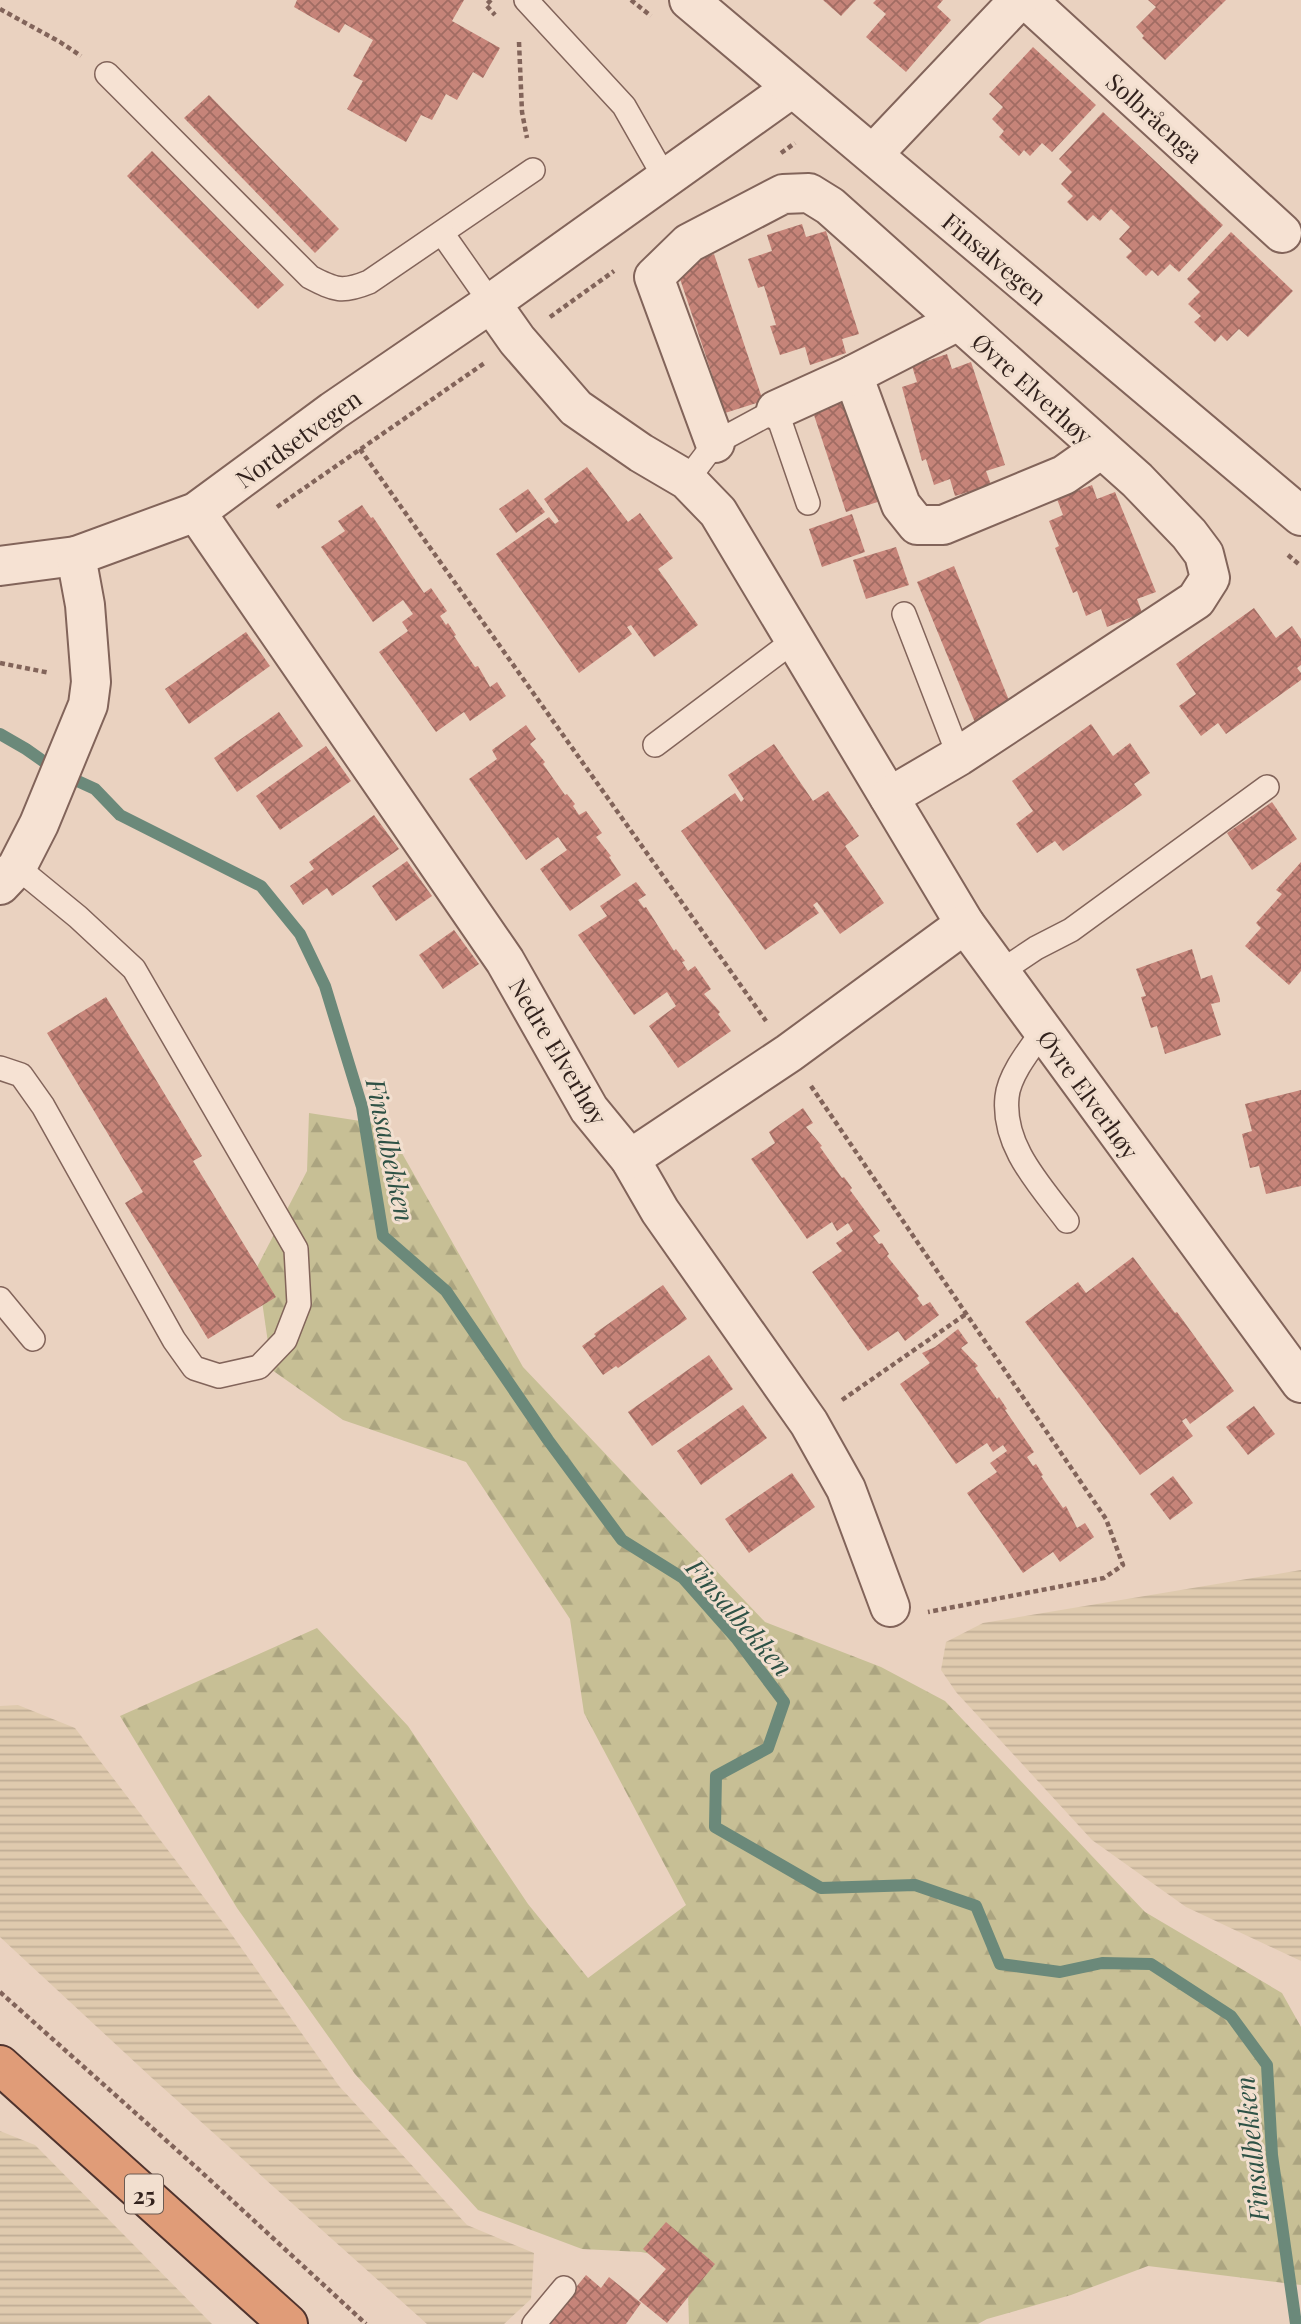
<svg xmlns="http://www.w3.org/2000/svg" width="1301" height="2324" font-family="'Playfair Display',serif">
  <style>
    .farmland { fill: url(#farmland-rules) }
    .forest { fill: url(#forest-firs) }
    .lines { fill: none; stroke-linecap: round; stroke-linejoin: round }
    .stream { stroke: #6b897a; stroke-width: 12 }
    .building { fill: url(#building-cross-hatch) }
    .service-casing { stroke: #82645a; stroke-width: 26 }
    .minor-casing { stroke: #82645a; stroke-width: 42 }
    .tertiary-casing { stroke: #82645a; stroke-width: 42 }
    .trunk-casing { stroke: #50342e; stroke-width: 42 }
    .path { stroke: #82645a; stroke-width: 4.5; stroke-dasharray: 5 3.5; stroke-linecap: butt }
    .service { stroke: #f6e2d3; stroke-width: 23 }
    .minor { stroke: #f6e2d3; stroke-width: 38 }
    .tertiary { stroke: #f6e2d3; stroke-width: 38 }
    .trunk { stroke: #e09c78; stroke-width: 38 }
    .labels { text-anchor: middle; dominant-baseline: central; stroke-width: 6; stroke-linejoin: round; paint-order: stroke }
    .shield { fill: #f2dfcf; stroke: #6c5b52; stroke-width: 2 }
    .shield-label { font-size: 23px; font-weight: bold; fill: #32221d }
    .street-label { font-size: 24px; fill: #32221d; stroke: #f2dfcf }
    .water-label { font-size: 26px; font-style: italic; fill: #2d5145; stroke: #f2dfcf }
  </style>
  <defs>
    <pattern id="farmland-rules" width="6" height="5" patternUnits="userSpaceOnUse" patternTransform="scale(1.75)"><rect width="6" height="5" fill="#dfcaae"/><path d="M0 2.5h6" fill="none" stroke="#c0ad95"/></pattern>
    <pattern id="forest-firs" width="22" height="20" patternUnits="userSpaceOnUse" patternTransform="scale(1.75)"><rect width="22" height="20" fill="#c7bf95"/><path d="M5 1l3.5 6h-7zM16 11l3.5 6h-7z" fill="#aba480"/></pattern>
    <pattern id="building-cross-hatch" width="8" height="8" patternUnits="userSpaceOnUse" patternTransform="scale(1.75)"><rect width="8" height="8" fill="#c68479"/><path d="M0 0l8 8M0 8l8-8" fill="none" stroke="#a16c63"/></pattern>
  </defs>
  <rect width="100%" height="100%" fill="#ead2c0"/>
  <g class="farmland">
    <path d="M1301,1570V1961L1186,1907L1092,1840L956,1692L941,1670L946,1642L983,1623Z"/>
    <path d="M18,1705L75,1728L225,1925L339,2086L467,2225L534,2253L531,2299L504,2324H427L152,2078L0,1937V1706Z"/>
    <path d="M0,2131L35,2145L212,2324H0Z"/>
  </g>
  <path class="forest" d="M309,1113L386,1125L523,1367L765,1622L881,1667L945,1701L1145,1912L1282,1993L1301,2027V2285L1148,2266L1071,2295L987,2319L978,2324H689L687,2261L641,2252L582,2249L478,2210L355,2074L237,1908L120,1716L317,1628L408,1726L528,1904L588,1978L686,1905L584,1713L570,1619L466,1462L343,1420L272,1370L257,1267L307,1171Z"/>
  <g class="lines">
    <path class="stream" d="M0,734L26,749L60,773L95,789L120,815L261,886L300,934L325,986L362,1107L383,1236L446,1291L548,1440L622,1540L683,1578L736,1638L784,1702L768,1748L716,1776L715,1827L821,1888L915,1885L976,1906L1000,1964L1060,1972L1102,1963L1151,1964L1231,2016L1267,2065L1272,2155L1296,2324"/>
  </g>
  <g class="building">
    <path d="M297,0H464L452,21L500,48L483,78L473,72L457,100L446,94L432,120L421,115L406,142L347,109L363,81L353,76L373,40L345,24L339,33L294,7Z"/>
    <path d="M823,0H856L841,16Z"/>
    <path d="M876,0H943L937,7L951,20L906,72L866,37L886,14L873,3Z"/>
    <path d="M1148,0H1226L1165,60L1142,38L1144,36L1136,27L1156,7Z"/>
    <path d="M1033,47L1096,105L1052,152L1042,143L1030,156L1024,150L1019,156L999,137L1004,131L992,119L1003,107L989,94Z"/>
    <path d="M209,95L339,229L315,253L184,118Z"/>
    <path d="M1103,112L1223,225L1179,272L1170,264L1158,276L1152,270L1146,276L1126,257L1132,251L1119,239L1130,227L1111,209L1100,221L1093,215L1087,221L1067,202L1073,196L1061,184L1072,172L1059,159Z"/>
    <path d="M152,151L284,285L258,309L127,176Z"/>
    <path d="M802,224L806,237L826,231L859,334L842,339L846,353L810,365L805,347L780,355L770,326L776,325L764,286L758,288L748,259L772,251L767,235Z"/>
    <path d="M1231,232L1293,291L1248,337L1239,329L1227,341L1221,335L1215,342L1194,322L1201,316L1188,304L1200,292L1187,279Z"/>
    <path d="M714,254L763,401L725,413L676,267Z"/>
    <path d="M947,354L952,369L971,362L1005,465L986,471L991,485L955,496L950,479L934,485L926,459L922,461L902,387L917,382L912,366Z"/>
    <path d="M847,388L884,500L846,512L809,400Z"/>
    <path d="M587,467L628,522L640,513L673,558L658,569L698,625L654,657L631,625L627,627L632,634L579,673L496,554L549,517L555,524L559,521L544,499Z"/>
    <path d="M1092,485L1097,499L1115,492L1156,592L1137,599L1142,613L1107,627L1101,609L1086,616L1077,591L1073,593L1055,548L1059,546L1049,521L1063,515L1057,499Z"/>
    <path d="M528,489L545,512L516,533L499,509Z"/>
    <path d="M362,505L371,518L373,517L424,593L431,588L447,611L440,616L446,625L448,623L456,635L454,636L475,667L478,666L490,687L497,682L506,696L470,721L464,712L436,732L379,652L408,631L402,622L413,614L403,600L373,622L321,547L345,531L338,521Z"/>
    <path d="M852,514L865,552L822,567L809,529Z"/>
    <path d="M896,547L909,585L866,599L853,560Z"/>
    <path d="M954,566L1013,710L976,725L917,582Z"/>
    <path d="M1254,608L1276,638L1292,626L1301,639V665L1297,668L1301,673V680L1226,734L1218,723L1201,736L1179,706L1196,694L1176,664Z"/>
    <path d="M246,632L270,666L189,724L165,689Z"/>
    <path d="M279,712L303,746L237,792L214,758Z"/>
    <path d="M1091,724L1113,756L1130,743L1150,773L1134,784L1142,795L1063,851L1055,841L1037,853L1016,824L1033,811L1012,781Z"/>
    <path d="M526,725L536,739L530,744L545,762L543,764L565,795L567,794L575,804L573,806L579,815L586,811L602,833L596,837L611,856L609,857L621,875L570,911L540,869L567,850L558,837L526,860L469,779L497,759L492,750Z"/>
    <path d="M774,744L813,801L828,791L859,836L845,846L884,903L840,934L817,902L813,905L819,913L765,950L681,831L735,793L741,802L744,799L728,775Z"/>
    <path d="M326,746L351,781L280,830L256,796Z"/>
    <path d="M1272,802L1297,839L1252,870L1227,833Z"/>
    <path d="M374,815L399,849L332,896L327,888L303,905L290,886L314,869L309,862Z"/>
    <path d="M407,861L432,896L396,921L372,886Z"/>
    <path d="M1301,862V971L1289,985L1245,946L1261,928L1256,923L1282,894L1276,890Z"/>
    <path d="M636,882L646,895L638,900L644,908L646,907L674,951L676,949L685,961L682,962L688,971L695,966L711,989L704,994L720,1012L718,1014L731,1031L678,1068L649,1026L676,1006L667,992L634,1015L578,935L607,916L600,906Z"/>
    <path d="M454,930L479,964L443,989L419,955Z"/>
    <path d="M1192,949L1201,979L1212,975L1220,999V1002L1211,1004L1221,1035L1165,1054L1157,1026L1151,1028L1141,997L1146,996L1136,969Z"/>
    <path d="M106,997L202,1156L193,1161L276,1297L208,1339L125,1203L143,1192L47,1033Z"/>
    <path d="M1301,1090V1186L1266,1194L1259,1166L1250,1168L1242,1134L1252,1131L1245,1104Z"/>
    <path d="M803,1108L813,1123L806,1127L822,1146L820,1147L842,1178L844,1177L852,1188L850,1190L880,1231L873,1236L879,1244L882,1243L889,1254L887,1256L919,1296L917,1298L923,1306L930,1302L939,1315L905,1341L898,1331L868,1351L812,1272L842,1251L836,1243L853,1231L848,1223L837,1231L832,1222L807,1239L751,1159L775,1143L769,1132Z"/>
    <path d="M1133,1257L1175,1313L1177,1312L1234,1391L1190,1424L1186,1418L1182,1421L1193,1436L1140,1475L1025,1322L1078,1282L1086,1293Z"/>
    <path d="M663,1285L687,1319L618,1368L616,1366L603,1375L582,1346L596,1336L594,1334Z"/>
    <path d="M958,1329L968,1343L961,1348L978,1366L975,1368L997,1399L999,1397L1007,1409L1005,1410L1034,1452L1027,1457L1033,1466L1036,1464L1043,1475L1041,1476L1063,1508L1066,1506L1077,1528L1085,1523L1094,1537L1060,1562L1053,1552L1023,1573L967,1493L997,1472L990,1463L1007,1451L1003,1445L993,1452L987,1443L956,1464L900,1384L930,1363L922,1353L935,1347Z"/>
    <path d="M709,1355L733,1389L652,1446L628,1412Z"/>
    <path d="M743,1405L767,1438L701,1485L677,1451Z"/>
    <path d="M1254,1406L1275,1434L1248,1455L1226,1427Z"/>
    <path d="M792,1473L815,1507L749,1553L725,1519Z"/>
    <path d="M1173,1476L1193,1503L1170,1520L1150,1494Z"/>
    <path d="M666,2222L715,2264L667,2323L639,2300L666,2269L643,2249Z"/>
    <path d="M586,2275L601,2288L609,2277L641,2303L626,2324H546Z"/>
  </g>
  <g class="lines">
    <defs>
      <g id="service">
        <path d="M526,0L624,106L665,178"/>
        <path d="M107,74L310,277C335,290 342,293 369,282L533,170"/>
        <path d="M442,233L491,303"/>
        <path d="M687,480L715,443L776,410L808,503"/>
        <path d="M904,614L959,756"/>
        <path d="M655,745L796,639"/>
        <path d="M1000,972L1036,948L1071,930L1267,787"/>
        <path d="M1043,1031C1030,1049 1009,1075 1007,1097C1002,1146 1040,1185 1067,1221"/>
        <path d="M0,1068L21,1075L43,1106L174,1340L194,1368L219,1376L259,1367L285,1340L299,1304L296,1249L134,969L78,917L17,867"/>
        <path d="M0,1299L33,1339"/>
        <path d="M534,2324L564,2288"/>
      </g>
      <g id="minor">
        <path d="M1027,0L1282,233"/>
        <path d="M873,154L1019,0"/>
        <path d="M491,303L517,340L576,408L641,453L687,480L718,512L965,924L1301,1383"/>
        <path d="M853,375L901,505L917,525H943L1064,475L1101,449"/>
        <path d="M776,410L853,375L958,321"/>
        <path d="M715,443L654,277L689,243L783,194L809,193L830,206L1137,480L1189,534L1204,554L1210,578L1196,600L959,756L889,797"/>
        <path d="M196,512L505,961L589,1109L630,1159L660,1211L809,1423L846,1489L890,1607"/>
        <path d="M0,566L76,556"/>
        <path d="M0,885L17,867L39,824L88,705L91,682L85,605L76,556L196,512L333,411L491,303L792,88"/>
        <path d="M630,1159L789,1053L965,924"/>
      </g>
      <path id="tertiary" d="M689,0L1301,516"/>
      <path id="trunk" d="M0,2065L288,2324"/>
    </defs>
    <use href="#service" class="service-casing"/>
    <use href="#minor" class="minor-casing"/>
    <use href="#tertiary" class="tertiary-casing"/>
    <use href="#trunk" class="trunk-casing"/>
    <g class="path">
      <path d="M491,0L486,5L495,15"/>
      <path d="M631,0L651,16"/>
      <path d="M0,9L60,42L81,56"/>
      <path d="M519,42L522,112L527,138"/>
      <path d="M781,153L795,143"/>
      <path d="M550,317L614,271"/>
      <path d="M360,449L766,1021"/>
      <path d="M277,507L486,362"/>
      <path d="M1288,555L1301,566"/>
      <path d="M0,663L50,673"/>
      <path d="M811,1086L1106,1519L1123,1565L1104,1578L928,1612"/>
      <path d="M842,1400L966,1314"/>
      <path d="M0,1992L197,2168L366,2324"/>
    </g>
    <use href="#service" class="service"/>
    <use href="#minor" class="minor"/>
    <use href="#tertiary" class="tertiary"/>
    <use href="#trunk" class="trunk"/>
  </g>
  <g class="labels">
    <rect class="shield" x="125" y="2174.5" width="38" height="39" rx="5"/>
    <g class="shield-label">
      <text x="144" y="2194">25</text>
    </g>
    <g class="street-label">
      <text transform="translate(1155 117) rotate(42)">Solbråenga</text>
      <text transform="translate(995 258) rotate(40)">Finsalvegen</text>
      <text transform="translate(1033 388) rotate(42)">Øvre Elverhøy</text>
      <text transform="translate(298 438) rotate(-36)">Nordsetvegen</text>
      <text transform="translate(559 1051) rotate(59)">Nedre Elverhøy</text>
      <text transform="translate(1089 1094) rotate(54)">Øvre Elverhøy</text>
    </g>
    <g class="water-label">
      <text transform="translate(391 1150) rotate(78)">Finsalbekken</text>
      <text transform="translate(740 1617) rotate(49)">Finsalbekken</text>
      <text transform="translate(1251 2149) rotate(-96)">Finsalbekken</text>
    </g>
  </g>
</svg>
